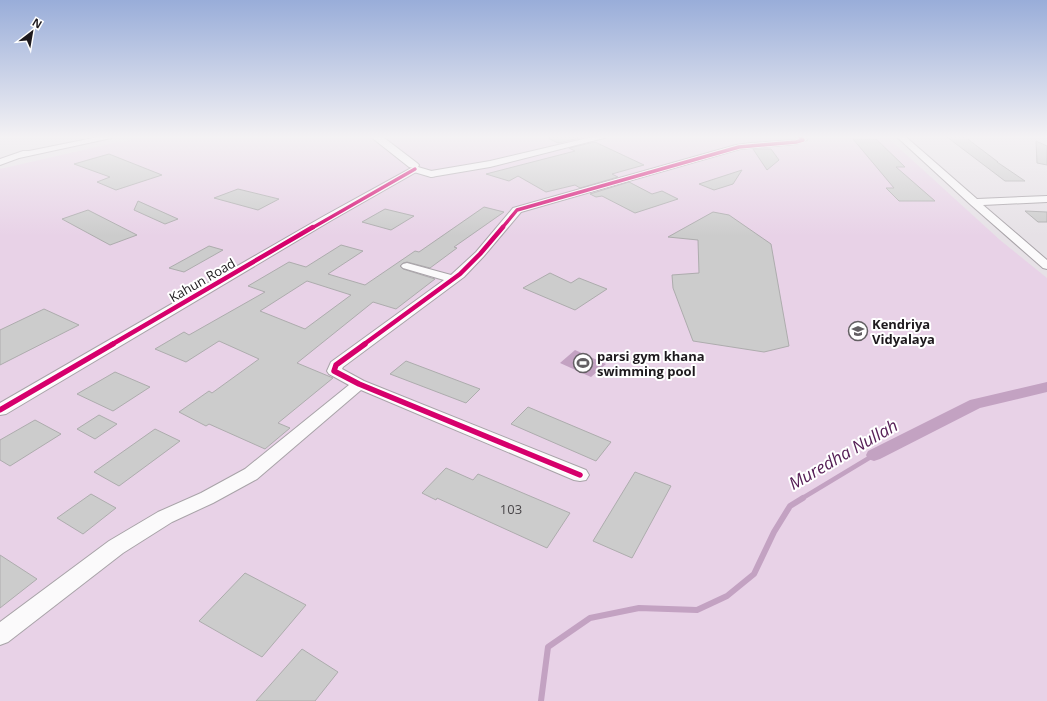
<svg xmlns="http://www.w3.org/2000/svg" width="1047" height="701" font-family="'Open Sans',sans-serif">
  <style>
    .green { fill: #e8d2e7 }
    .water { fill: #c3a2c2 }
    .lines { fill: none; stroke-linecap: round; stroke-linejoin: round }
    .stream-far1 { stroke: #c3a2c2; stroke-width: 4.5 }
    .stream { stroke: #c3a2c2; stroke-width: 6 }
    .canal { fill: #c3a2c2; fill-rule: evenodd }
    .building { fill: #ccc; stroke: #adacad; fill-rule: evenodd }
    .minor-casing { stroke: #a8a3a8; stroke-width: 2 }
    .major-casing { stroke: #a8a3a8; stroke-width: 2 }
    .minor { fill: #fbfafb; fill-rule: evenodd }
    .major { fill: #fbfafb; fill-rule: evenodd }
    .cycleway-far2-casing { stroke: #fff; stroke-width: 5 }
    .cycleway-far1-casing { stroke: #fff; stroke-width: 6 }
    .cycleway-casing { stroke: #fff; stroke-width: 8 }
    .cycleway-far2 { stroke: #d6006c; stroke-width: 3.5 }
    .cycleway-far1 { stroke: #d6006c; stroke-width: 4.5 }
    .cycleway { stroke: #d6006c; stroke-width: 5.5 }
    .labels { text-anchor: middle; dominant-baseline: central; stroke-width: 4; stroke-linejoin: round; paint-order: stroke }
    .street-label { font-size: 13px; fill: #1d191d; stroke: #fff }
    .poi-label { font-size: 13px; font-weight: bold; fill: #1d191d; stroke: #fff; text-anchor: start }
    .near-number-label { font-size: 13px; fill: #494649 }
    .near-water-label { font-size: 17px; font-style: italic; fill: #572057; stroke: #fff }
  </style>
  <rect width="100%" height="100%" fill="#e6e1e6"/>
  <path class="green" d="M144,137H887L1000,240L1047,278V701H0V169L105,145Z"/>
  <path class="water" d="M575,350L606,364L591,377L560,363Z"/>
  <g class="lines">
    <path class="stream-far1" d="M801,499L874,455"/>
    <path class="stream" d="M541,701L548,647L590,618L639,608L697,610L727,596L754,574L774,532L790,506L803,498"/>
    <path class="canal" d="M1047,382V392L980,408L880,459L874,461L868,459L866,455L868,451L970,400Z"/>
  </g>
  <g class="building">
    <path d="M546,137H584L558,143Z"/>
    <path d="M947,137H965L998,162H997L1025,181H1005Z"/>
    <path d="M853,139H876L905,167H896L935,201H899L886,188H894Z"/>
    <path d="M1036,141L1047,146V165L1037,163Z"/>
    <path d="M595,142L644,165L612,174L618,177L580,188L575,185L546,192L518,176L509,181L486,174L575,151L569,148Z"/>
    <path d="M753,149H771L779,160L767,170Z"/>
    <path d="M109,154L162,175L116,190L97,182L110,177L74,164Z"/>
    <path d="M742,170L733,184L714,190L699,184Z"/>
    <path d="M629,182L652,194L662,191L678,199L635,213L602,196L596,197L590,194Z"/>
    <path d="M238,189L279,199L258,210L214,198Z"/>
    <path d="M138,201L178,219L165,224L134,210Z"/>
    <path d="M484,207L504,212L454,247L457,248L430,268L407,262L403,263L400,266L403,269L435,279L396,309L373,302L297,363L333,378L278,423L290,428L265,449L209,424L206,426L179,412L209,391L212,393L259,359L219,341L186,362L155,349L184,332L189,335L265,292L248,286L289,262L306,267L341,245L363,251L328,274L365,285L415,251L419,252ZM307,281L351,295L305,329L260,311Z"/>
    <path d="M385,209L414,216L391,230L362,222Z"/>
    <path d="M88,210L137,235L110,245L62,219Z"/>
    <path d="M1025,211L1047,212V222H1038Z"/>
    <path d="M713,212L729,215L771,244L789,346L764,352L693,341L673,288L672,275L699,273L698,240L668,237Z"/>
    <path d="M209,246L223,250L184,272L169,268Z"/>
    <path d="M550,273L571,283L579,278L607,289L575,310L523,288Z"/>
    <path d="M44,309L79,325L0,365V330Z"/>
    <path d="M406,361L480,389L466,403L390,374Z"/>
    <path d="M115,372L150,387L113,411L77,394Z"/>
    <path d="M528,407L611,442L596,461L511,424Z"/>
    <path d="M99,415L117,424L95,439L77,429Z"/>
    <path d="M35,420L61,434L10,466L0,460V440Z"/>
    <path d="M155,429L180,441L119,486L94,472Z"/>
    <path d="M446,468L473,480L478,474L570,513L547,548L437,498L436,500L422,493Z"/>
    <path d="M635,472L671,486L632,558L593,541Z"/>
    <path d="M91,494L116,508L83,534L57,518Z"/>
    <path d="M0,555L37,579L0,608Z"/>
    <path d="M245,573L306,605L262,657L199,621Z"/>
    <path d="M302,649L338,672L315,701H256Z"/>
  </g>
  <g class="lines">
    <defs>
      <g id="minor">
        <path d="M98,137H116L19,158L0,165V159L23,151H29Z"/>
        <path d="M592,137H608L490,167L431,177L426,174L431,171L490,161Z"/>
        <path d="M796,137H805L807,140L796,144L740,149L521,212L484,256L464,277L343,367L342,369L364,381L586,470L589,475L586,480L580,481L574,480L361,390L257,479L213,503L172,522L123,553L8,642L0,645V622L109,541L158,512L201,493L245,469L349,385L329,374L327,371L331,362L444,280L403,268L401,266L403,264L407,263L451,275L476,252L513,208L736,145L751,143L796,140L797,139Z"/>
        <path d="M897,137H906L977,199L1047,196V202L983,205L1047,260V269L1043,268L970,204Z"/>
        <path d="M415,166L418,167L419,169L418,171L332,220L6,414L0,415V403L324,216Z"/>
      </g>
      <path id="major" d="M371,137H383L417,163L419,165L418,167L435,172L437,174L435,176L431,177L414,172L412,170L413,168L409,167Z"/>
    </defs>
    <use href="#minor" class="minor-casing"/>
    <use href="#major" class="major-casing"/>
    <use href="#minor" class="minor"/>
    <use href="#major" class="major"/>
    <defs>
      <g id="cycleway-far2">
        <path d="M312,228L415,169"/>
        <path d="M502,228L517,210L739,147L796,142L803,140L800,137"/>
      </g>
      <g id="cycleway-far1">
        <path d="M111,345L313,227"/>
        <path d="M363,345L460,274L480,254L503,227"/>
      </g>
      <g id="cycleway">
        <path d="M365,344L336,365L334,371L359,384L580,475"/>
        <path d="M0,410L113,344"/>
      </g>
    </defs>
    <use href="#cycleway-far2" class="cycleway-far2-casing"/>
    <use href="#cycleway-far1" class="cycleway-far1-casing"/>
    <use href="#cycleway" class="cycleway-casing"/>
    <use href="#cycleway-far2" class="cycleway-far2"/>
    <use href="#cycleway-far1" class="cycleway-far1"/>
    <use href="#cycleway" class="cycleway"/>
  </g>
  <linearGradient id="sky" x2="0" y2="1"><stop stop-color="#99add9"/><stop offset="0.58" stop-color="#f4f2f4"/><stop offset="1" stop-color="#f4f2f4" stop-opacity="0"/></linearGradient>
  <rect width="1047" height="236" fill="url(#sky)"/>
  <defs>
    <symbol id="school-ring" viewBox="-11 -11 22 22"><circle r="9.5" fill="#fff" stroke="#635f63" stroke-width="1.5"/><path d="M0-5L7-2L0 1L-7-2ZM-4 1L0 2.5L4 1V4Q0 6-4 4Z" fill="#635f63"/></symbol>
    <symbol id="stadium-ring" viewBox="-11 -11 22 22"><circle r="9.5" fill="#fff" stroke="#635f63" stroke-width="1.5"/><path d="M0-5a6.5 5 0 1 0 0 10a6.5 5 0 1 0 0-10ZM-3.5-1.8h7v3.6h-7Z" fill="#635f63"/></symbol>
  </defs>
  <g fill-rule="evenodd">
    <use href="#school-ring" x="847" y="320" width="22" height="22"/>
    <use href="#stadium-ring" x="572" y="352" width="22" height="22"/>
  </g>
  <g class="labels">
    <g class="street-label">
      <text transform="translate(202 280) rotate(-30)">Kahun Road</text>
    </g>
    <g class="poi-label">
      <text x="872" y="324">Kendriya<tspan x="872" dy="15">Vidyalaya</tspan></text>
      <text x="597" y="356">parsi gym khana<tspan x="597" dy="15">swimming pool</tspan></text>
    </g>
    <g class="near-number-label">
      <text x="511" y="509">103</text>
    </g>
    <g class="near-water-label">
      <text transform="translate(843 454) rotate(-30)">Muredha Nullah</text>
    </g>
  </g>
  <g transform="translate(32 32) rotate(31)" stroke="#ffffff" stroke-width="3" paint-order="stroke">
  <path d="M0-3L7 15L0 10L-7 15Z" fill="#1d191d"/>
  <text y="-6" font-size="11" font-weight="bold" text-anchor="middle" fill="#1d191d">N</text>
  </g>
</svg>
